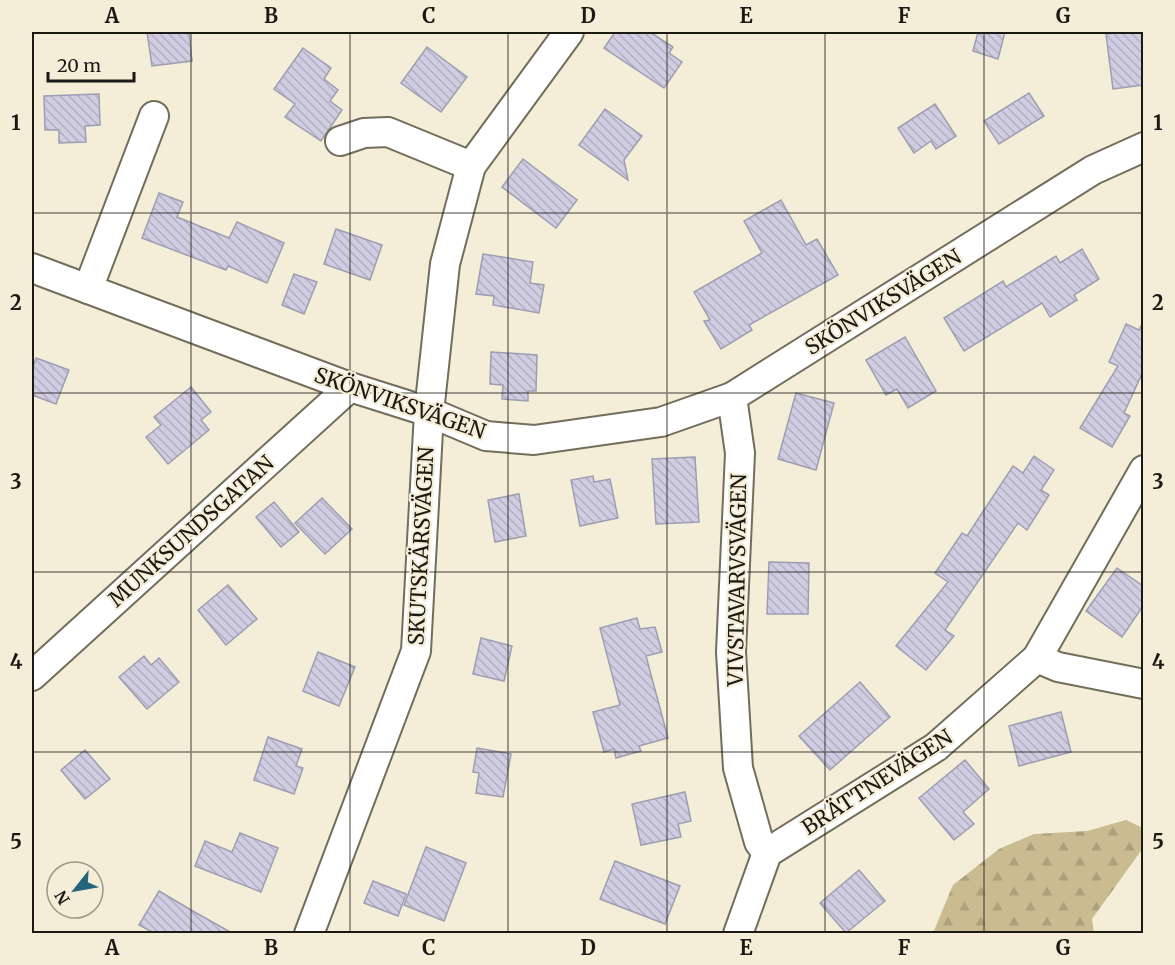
<svg xmlns="http://www.w3.org/2000/svg" width="1175" height="965" font-family="Merriweather,serif">
  <style>
    .forest { fill: url(#forest-firs) }
    .building { fill: url(#building-back-hatch); stroke: #9f9db1; stroke-width: 1.5 }
    .lines { fill: none; stroke-linecap: round; stroke-linejoin: round }
    .minor-casing { stroke: #736e5b; stroke-width: 32 }
    .minor { stroke: #fff; stroke-width: 28 }
    .grid { fill: none; stroke: #1c1912; stroke-width: 1.5; stroke-opacity: 0.55 }
    .labels { text-anchor: middle; dominant-baseline: central; stroke-width: 4.5; stroke-linejoin: round; paint-order: stroke }
    .street-label { font-size: 21px; fill: #1c1912; stroke: #f4edd7 }
    .neatline { fill: none; stroke: #1c1912; stroke-width: 2 }
    .grid-label { font-size: 20px; text-anchor: middle; font-weight: bold; fill: #1c1912 }
  </style>
  <defs>
    <pattern id="forest-firs" width="22" height="20" patternUnits="userSpaceOnUse" patternTransform="scale(1.5)"><rect width="22" height="20" fill="#cabc90"/><path d="M5 1l3.5 6h-7zM16 11l3.5 6h-7z" fill="#ada17b"/></pattern>
    <pattern id="building-back-hatch" width="6" height="6" patternUnits="userSpaceOnUse" patternTransform="scale(1.5)"><rect width="6" height="6" fill="#d0cde2"/><path d="M-1 5l2 2M0 0l6 6M5-1l2 2" fill="none" stroke="#b2afc1"/></pattern>
  </defs>
  <rect width="100%" height="100%" fill="#f4edd7"/>
  <path class="forest" d="M1126,820L1143,828V848L1092,919L1094,933H933L953,885L999,849L1034,834L1087,831Z"/>
  <g class="building">
    <path d="M147,32H189L192,61L152,66Z"/>
    <path d="M615,32H650L673,47L669,53L682,62L664,88L604,48Z"/>
    <path d="M978,32H1005L998,59L973,51Z"/>
    <path d="M1123,32H1143V85L1113,89L1106,34Z"/>
    <path d="M427,47L467,77L441,112L401,83Z"/>
    <path d="M303,48L331,68L324,79L338,90L330,101L342,110L321,141L285,117L295,104L274,89Z"/>
    <path d="M1029,93L1044,116L999,144L984,121Z"/>
    <path d="M99,94L100,125L85,126L86,142L59,143V130H45L44,96Z"/>
    <path d="M935,104L956,136L936,149L931,141L914,153L898,128Z"/>
    <path d="M605,109L642,136L624,160L628,180L579,145Z"/>
    <path d="M523,159L577,200L556,228L502,187Z"/>
    <path d="M159,193L183,202L177,217L229,238L237,222L284,243L267,283L228,266L226,270L142,238Z"/>
    <path d="M781,200L806,245L817,239L838,275L749,325L752,330L721,349L704,321L710,320L694,292L762,253L744,221Z"/>
    <path d="M336,229L382,245L370,280L324,264Z"/>
    <path d="M1082,249L1099,279L1074,295L1077,300L1050,317L1042,303L964,351L944,318L1003,281L1006,287L1056,256L1060,263Z"/>
    <path d="M483,254L533,262L530,283L544,285L539,313L493,305L494,296L476,294Z"/>
    <path d="M294,274L317,282L304,314L282,305Z"/>
    <path d="M1143,322V377L1141,376L1124,413L1130,416L1112,447L1080,428L1118,366L1109,362L1126,324L1139,330Z"/>
    <path d="M905,337L936,391L908,408L897,389L886,395L866,360Z"/>
    <path d="M491,352L537,355L536,391H528V401L502,399L503,385L490,384Z"/>
    <path d="M36,358L69,370L56,404L32,395V370Z"/>
    <path d="M191,387L211,412L201,420L209,430L168,464L146,437L161,425L154,417Z"/>
    <path d="M796,393L834,403L816,470L778,459Z"/>
    <path d="M1034,456L1054,470L1041,490L1049,495L1027,530L1018,523L945,630L954,636L926,670L896,646L948,582L935,573L962,533L967,536L1013,466L1023,473Z"/>
    <path d="M695,457L699,522L656,524L652,459Z"/>
    <path d="M593,476L594,482L610,479L618,518L580,526L571,480Z"/>
    <path d="M519,494L526,536L495,542L488,500Z"/>
    <path d="M322,498L352,529L325,554L295,523Z"/>
    <path d="M274,502L299,532L281,547L256,517Z"/>
    <path d="M769,562L809,563L808,614H767Z"/>
    <path d="M1117,568L1143,586V606L1122,637L1086,611Z"/>
    <path d="M228,585L257,619L226,645L198,610Z"/>
    <path d="M637,618L640,629L655,627L662,652L646,656L668,738L639,746L641,751L616,758L614,749L604,752L593,712L620,705L600,628Z"/>
    <path d="M481,638L512,646L504,681L473,674Z"/>
    <path d="M318,652L355,667L339,706L303,691Z"/>
    <path d="M144,656L151,665L159,658L179,682L147,709L119,677Z"/>
    <path d="M860,682L890,717L830,770L799,736Z"/>
    <path d="M1061,712L1071,752L1019,766L1009,726Z"/>
    <path d="M268,737L302,749L296,766L303,768L294,794L254,780Z"/>
    <path d="M477,748L511,754L503,797L476,793L479,773L473,772Z"/>
    <path d="M85,750L110,779L85,799L61,770Z"/>
    <path d="M965,760L989,789L963,812L974,824L954,840L919,798Z"/>
    <path d="M685,792L691,821L678,824L681,837L641,845L632,804Z"/>
    <path d="M240,833L278,848L261,892L195,866L205,841L232,852Z"/>
    <path d="M426,847L466,863L444,921L404,905Z"/>
    <path d="M615,861L680,886L665,924L600,899Z"/>
    <path d="M859,870L885,901L846,933L820,903Z"/>
    <path d="M373,881L406,894L398,916L364,903Z"/>
    <path d="M159,891L191,910L232,933H154L139,925Z"/>
  </g>
  <g class="lines">
    <defs>
      <g id="minor">
        <path d="M340,141L364,133L388,132L471,166"/>
        <path d="M32,268L350,387L429,412L486,436L534,440L661,422L732,397L1093,170L1144,147"/>
        <path d="M88,289L154,116"/>
        <path d="M732,397L740,453L731,652L738,768L759,842L767,853"/>
        <path d="M1037,658L1058,667L1144,684"/>
        <path d="M32,676L350,387"/>
        <path d="M767,853L936,747L1037,658L1144,470"/>
        <path d="M309,934L416,651L429,412L445,264L471,166L569,32"/>
        <path d="M738,934L767,853"/>
      </g>
    </defs>
    <use href="#minor" class="minor-casing"/>
    <use href="#minor" class="minor"/>
  </g>
  <path class="grid" d="M191,32V934M350,32V934M508,32V934M667,32V934M825,32V934M984,32V934M32,213H1144M32,393H1144M32,572H1144M32,752H1144"/>
  <g class="labels">
    <g class="street-label">
      <text transform="translate(883 302) rotate(-32)">SKÖNVIKSVÄGEN</text>
      <text transform="translate(400 403) rotate(19)">SKÖNVIKSVÄGEN</text>
      <text transform="translate(191 531) rotate(-42)">MUNKSUNDSGATAN</text>
      <text transform="translate(421 546) rotate(-87)">SKUTSKÄRSVÄGEN</text>
      <text transform="translate(737 580) rotate(-89)">VIVSTAVARVSVÄGEN</text>
      <text transform="translate(877 782) rotate(-33)">BRÄTTNEVÄGEN</text>
    </g>
  </g>
  <rect width="1175" height="965" fill="none" stroke="#f4edd7" stroke-width="66"/>
  <g transform="translate(75 890) rotate(239)"><circle r="28" fill="#f4edd7" stroke="#9e9888" stroke-width="1.5"/>
  <path d="M0-4.5L10 22L0 15L-10 22Z" fill="#236579"/>
  <text y="-9" font-size="16" font-weight="bold" text-anchor="middle" fill="#1c1912">N</text>
  </g>
  <path d="M48 72v9h86v-9" fill="none" stroke="#1c1912" stroke-width="3"/>
  <text x="57" y="72" font-size="18" fill="#1c1912" stroke="#f4edd7" stroke-width="4.5" paint-order="stroke">20 m</text>
  <rect x="33" y="33" width="1109" height="899" class="neatline"/>
  <g class="grid-label">
    <text x="112" y="23">A</text>
    <text x="271" y="23">B</text>
    <text x="429" y="23">C</text>
    <text x="588" y="23">D</text>
    <text x="746" y="23">E</text>
    <text x="904" y="23">F</text>
    <text x="1063" y="23">G</text>
    <text x="16" y="130">1</text>
    <text x="1158" y="130">1</text>
    <text x="16" y="310">2</text>
    <text x="1158" y="310">2</text>
    <text x="16" y="489">3</text>
    <text x="1158" y="489">3</text>
    <text x="16" y="669">4</text>
    <text x="1158" y="669">4</text>
    <text x="16" y="849">5</text>
    <text x="1158" y="849">5</text>
    <text x="112" y="955">A</text>
    <text x="271" y="955">B</text>
    <text x="429" y="955">C</text>
    <text x="588" y="955">D</text>
    <text x="746" y="955">E</text>
    <text x="904" y="955">F</text>
    <text x="1063" y="955">G</text>
  </g>
</svg>
